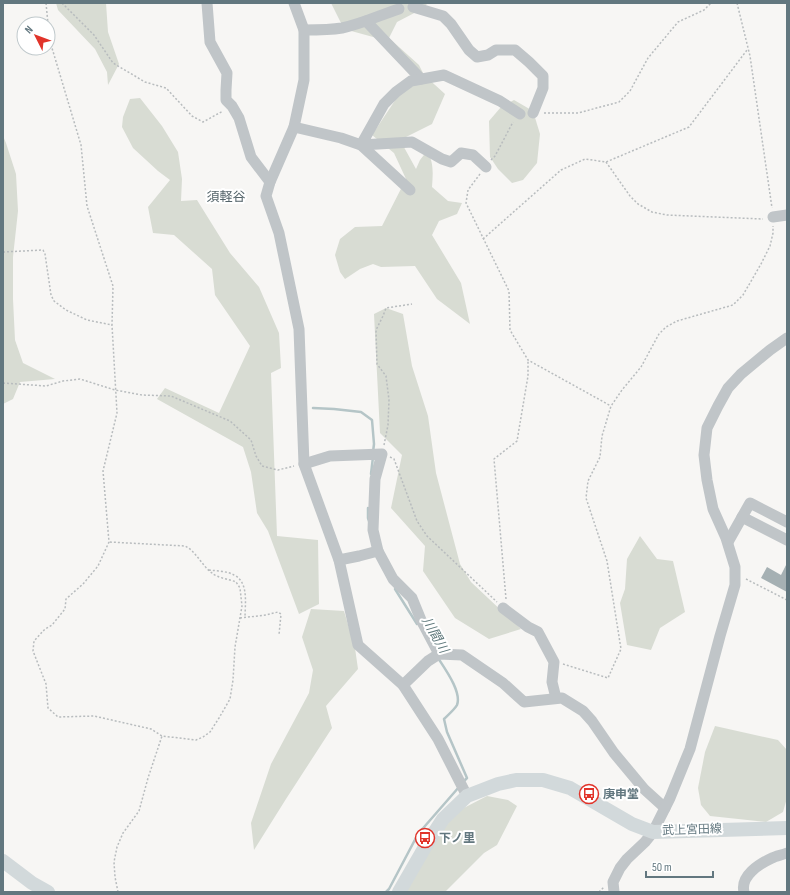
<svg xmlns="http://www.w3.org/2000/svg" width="790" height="895" font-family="'Sofia Sans Condensed','Noto Sans JP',sans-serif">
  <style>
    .green { fill: #d8dcd3 }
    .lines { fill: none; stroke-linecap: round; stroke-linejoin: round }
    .stream { stroke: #b5c5c7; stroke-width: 2.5 }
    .building { fill: #a5b0b3 }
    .path { stroke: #b8bcbe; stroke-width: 1.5; stroke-dasharray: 2 2; stroke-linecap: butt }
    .minor { stroke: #c0c5c8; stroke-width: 11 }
    .major { stroke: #d2d9db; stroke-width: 14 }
    .labels { text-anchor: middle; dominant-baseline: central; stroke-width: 4; stroke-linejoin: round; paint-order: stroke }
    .poi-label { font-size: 12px; font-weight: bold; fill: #62777f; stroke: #fff; text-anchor: start }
    .street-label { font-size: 12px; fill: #62777f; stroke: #fff }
    .neighbourhood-label { font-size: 13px; fill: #54646a; stroke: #fff }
    .water-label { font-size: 13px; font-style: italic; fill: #5d777a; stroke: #fff }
  </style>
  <rect width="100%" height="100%" fill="#f7f6f4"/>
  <g class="green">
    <path d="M56,3H106L108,32L119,64L108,85L107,72L95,49L58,10Z"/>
    <path d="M331,3H428L422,9L397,22L389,38L419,65L424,75L445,94L432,124L400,140L416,169L420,160L427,151C434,162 433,174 432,187L448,201L462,203L457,214L439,221L432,235L461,283L470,324L437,299L415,266L381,267L373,264L360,269L345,279L340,272L335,255L340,239L355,227L382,226L406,179L394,153L372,135L412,75L384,40L344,29Z"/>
    <path d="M140,98L162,126L178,152L182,179L181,201L197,200L230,253L259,287L279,333L281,368L271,373L277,536L318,540L319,604L299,614L268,531L257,513L251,472L243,447L157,399L165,388L219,413L250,346L215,295L212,269L174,235L153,233L148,207L170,180L158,171L133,148L122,127L123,117L130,99Z"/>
    <path d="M514,100L533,111L540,134L537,163L523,180L512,183L498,169L490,157L489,121L501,107Z"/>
    <path d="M3,136L6,143L16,174L18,211L13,257V299L15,340L23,363L55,379L20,382L13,399L3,404Z"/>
    <path d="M386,308L403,314L412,366L428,416L436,473L460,564L471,582L521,629L489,639L455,618L423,571L425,546L391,508L402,455L380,433L374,314Z"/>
    <path d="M640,536L657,559L673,561L685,612L660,628L651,650L627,645L620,603L625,589L627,559Z"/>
    <path d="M311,609L344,611L355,648L358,669L326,706L332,728L286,799L254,850L251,823L271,764L309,693L313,670L302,637Z"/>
    <path d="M715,726L778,740L787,750V798L783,812L766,822L710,816L701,805L698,788L705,752Z"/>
    <path d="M487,796L508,800L517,806L497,845L484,853L445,892H392L456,812Z"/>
  </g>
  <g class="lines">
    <g class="stream">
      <path d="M313,408L334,409L361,412L372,420L374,444L373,452"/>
      <path d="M371,474L373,457"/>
      <path d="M368,508V518L369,521"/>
      <path d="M395,589L417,624"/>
      <path d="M438,658C445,669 462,692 457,705C455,709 447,716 444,719L447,732L467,778L464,781"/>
      <path d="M386,892L389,889L418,834L459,787"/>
    </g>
  </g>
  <path class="building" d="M787,563V592L761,578L767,567L781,575Z"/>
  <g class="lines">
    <g class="path">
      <path d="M46,3L48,24"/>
      <path d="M62,3L94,35L113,63L145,82L166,88L192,116L203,122L223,111"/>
      <path d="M737,3L750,56L772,208"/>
      <path d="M48,25L49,38L81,145L87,206L113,286L112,325L117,413L103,471L109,542L98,566L83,584L66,599L65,609L52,625L45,629L34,641L33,651L46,684L48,708L58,717L94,716L151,729L162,736L196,740L203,737L210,732L219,718L230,699L233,680L235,647L242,606L240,588L236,582C229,579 217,578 212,573C202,566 196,551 185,546L109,542"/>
      <path d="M544,113H578L619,102L630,91L648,58L678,22L704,10L711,3"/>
      <path d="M491,160L495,156L513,122"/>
      <path d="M606,162L630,196L638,204L652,212L667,215L763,219"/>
      <path d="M480,174L468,190L466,203L509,291L510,330L528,360L611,406"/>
      <path d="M483,239L561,170L585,159L606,162L689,127L747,50"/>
      <path d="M3,252L43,250L45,254L51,295L54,301L66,310L87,320L112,325"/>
      <path d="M3,383L46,386L63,381L80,379L115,390L142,395L171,396L230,421L251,440L256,456L262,466L278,470L294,466"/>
      <path d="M384,445L388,425L389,400L386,376L377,364L376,330L383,316L386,308L412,304"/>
      <path d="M390,457L394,459L417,521L427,536L497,602"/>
      <path d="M209,570C217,571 227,571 234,575C249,582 245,604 245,618"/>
      <path d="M746,579L787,600"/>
      <path d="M506,599L494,459L517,441L528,376V360"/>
      <path d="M240,618L266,615L278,612L281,614L279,635"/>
      <path d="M563,664L608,678L621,649L607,561L586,498L588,481L600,457L602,436L611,406L622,390L641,367L659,334L666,327L677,321L733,305L743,295L761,264L770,246L773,233V226"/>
      <path d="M118,892L115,877L114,862L117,847L123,833L139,811L148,778L162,736"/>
      <path d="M599,892L604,887"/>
    </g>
    <g class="minor">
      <path d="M207,3L210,42L227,73L226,90V100L232,106L239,118L251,157L270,182"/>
      <path d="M294,3L304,30V80L294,127L270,182L266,196L279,233L299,329L304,464L339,560L358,645L403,685L438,739L467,796"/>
      <path d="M413,7L443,16L451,24L469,50L477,57L488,55L496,50H515L529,62L543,76V88L533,113"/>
      <path d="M366,21L421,79"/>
      <path d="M304,30C316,30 330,30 342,28C362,24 380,15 399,9"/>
      <path d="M294,127L341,138L361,145L410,190"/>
      <path d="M486,167L473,155L461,153L451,162L442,159L412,142L361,145L384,104L396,92L411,81L444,75L500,101L520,114"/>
      <path d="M773,217L787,215"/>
      <path d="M304,464L330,456L382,454L375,479L373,530L378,551L393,579L412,598L421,620L439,654"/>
      <path d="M742,517L787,540"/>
      <path d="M728,542L750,503L787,522"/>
      <path d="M339,560L359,556L378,551"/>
      <path d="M503,608L528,627L538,632L554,662L552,682L556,698"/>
      <path d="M403,685L428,661L439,654L462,655L503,683L524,702L562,698L583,711L592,721L614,753L644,789L665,808"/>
      <path d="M614,892L613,882L620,868L627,859L645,842L653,832L670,798L690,749L720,636L735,585V567L726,538L713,509L707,480L704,455L707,428L718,406L728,388L741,374L770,350L787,338"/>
      <path d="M744,892C740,876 759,864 772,858C776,856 782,855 787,853"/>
    </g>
    <g class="major">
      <path d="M3,861L32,883L48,892"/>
      <path d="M399,892L425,847L443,819L467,796L498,784L516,780H543L570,788L632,824L653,832L787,828"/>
    </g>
  </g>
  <defs>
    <symbol id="bus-ring" viewBox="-11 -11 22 22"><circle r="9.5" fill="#fff" stroke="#e1342a" stroke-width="1.5"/><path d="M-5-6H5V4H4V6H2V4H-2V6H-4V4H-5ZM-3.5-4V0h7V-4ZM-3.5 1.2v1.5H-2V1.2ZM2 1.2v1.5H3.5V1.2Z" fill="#e1342a"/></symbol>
  </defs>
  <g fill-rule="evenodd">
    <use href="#bus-ring" x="578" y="783" width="22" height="22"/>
    <use href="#bus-ring" x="414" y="827" width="22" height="22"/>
  </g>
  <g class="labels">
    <g class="poi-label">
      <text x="603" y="794">庚申堂</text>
      <text x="439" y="838">下ノ里</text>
    </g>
    <g class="street-label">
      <text transform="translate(692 830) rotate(-2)">武上宮田線</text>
    </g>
    <g class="neighbourhood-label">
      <text x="226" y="197">須軽谷</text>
    </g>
    <g class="water-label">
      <text transform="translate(435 635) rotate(60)">川間川</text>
    </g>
  </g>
  <rect width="790" height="895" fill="none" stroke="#62777f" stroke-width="8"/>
  <g transform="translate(36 36) rotate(312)"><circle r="19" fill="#ffffff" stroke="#c0c9cc"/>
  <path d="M0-3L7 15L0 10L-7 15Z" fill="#e1342a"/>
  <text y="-6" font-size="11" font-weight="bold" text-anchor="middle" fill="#62777f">N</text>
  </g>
  <path d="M646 871v6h67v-6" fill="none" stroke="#62777f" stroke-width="2"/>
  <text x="652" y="871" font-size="12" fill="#62777f" stroke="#ffffff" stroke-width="3" paint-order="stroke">50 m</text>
</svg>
